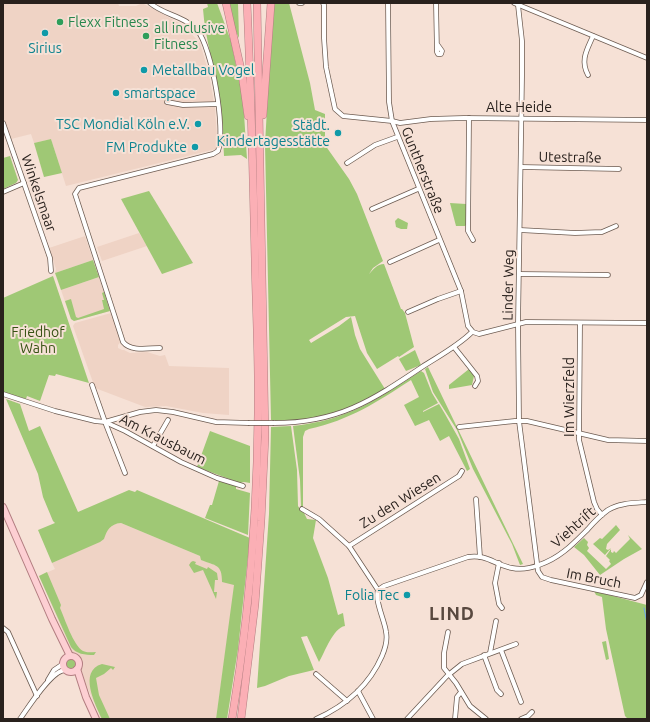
<svg xmlns="http://www.w3.org/2000/svg" width="650" height="722" font-family="Ubuntu,sans-serif">
  <style>
    .built { fill: #efd3c5 }
    .green { fill: #9fc875 }
    .lines { fill: none; stroke-linecap: round; stroke-linejoin: round }
    .stream { stroke: #6ca1ee; stroke-width: 1 }
    .street-casing { stroke: #6d5c52; stroke-width: 5.5 }
    .primary-casing { stroke: #b27d80; stroke-width: 8 }
    .highway-casing { stroke: #b27d80; stroke-width: 8 }
    .street { stroke: #fff; stroke-width: 4 }
    .primary { stroke: #fdcfd3; stroke-width: 6 }
    .highway { stroke: #fbafb5; stroke-width: 7 }
    .street-bridge-casing { stroke: #6d5c52; stroke-width: 5.5; stroke-linecap: butt }
    .street-bridge { stroke: #fff; stroke-width: 4 }
    .leisure-dot { fill: #2e9e5b; stroke: #f6e1d6; stroke-width: 1.5 }
    .culture-dot { fill: #0f9aa8; stroke: #f6e1d6; stroke-width: 1.5 }
    .labels { text-anchor: middle; dominant-baseline: central; stroke-width: 4; stroke-linejoin: round; paint-order: stroke }
    .leisure-label { font-size: 14px; fill: #27864d; stroke: #f6e1d6; text-anchor: start }
    .culture-label { font-size: 14px; fill: #0d838f; stroke: #f6e1d6; text-anchor: end }
    .street-label { font-size: 14px; fill: #29211d; stroke: #f6e1d6 }
    .park-label { font-size: 14px; fill: #375214; stroke: #f6e1d6 }
    .district-label { font-size: 18px; font-weight: bold; letter-spacing: 1px; fill: #58483f; stroke: #f6e1d6 }
  </style>
  <rect width="100%" height="100%" fill="#f6e1d6"/>
  <g class="built">
    <path d="M3,3H118L119,6H136L142,3L183,25L200,43L209,74L215,108L217,138L216,149L66,186L51,139L34,143L31,134L11,139L3,116Z"/>
    <path d="M139,233L147,246L102,261L97,247Z"/>
    <path d="M85,236L93,260L55,273L56,269L49,248Z"/>
    <path d="M99,277L110,311L74,321L71,319L61,290Z"/>
    <path d="M111,313L121,341L118,345V348L122,350H124L130,353L147,352L160,356L165,355L169,366L229,368V415L203,413L166,406L145,407L95,388L73,326L75,323Z"/>
    <path d="M121,523L200,556L202,560L217,566L235,585L216,719H101L39,576L55,569L52,563L104,539L106,531L109,528L115,524Z"/>
  </g>
  <g class="green">
    <path d="M207,3H217L231,41L243,99L247,159L241,155L224,156C223,137 223,117 219,97C215,68 205,39 203,9L208,7Z"/>
    <path d="M229,3H238L239,38L234,28Z"/>
    <path d="M273,3H289L310,83L315,110L325,114V145L349,179L357,194L383,261L373,268L369,274C373,270 377,264 384,264L401,309H402L405,313L414,347L399,357L398,356L377,369L367,353L355,316L346,317L309,340L311,343L339,326L351,317L355,335L360,349L385,389C377,393 369,399 361,403C334,416 305,421 275,421V420H271L265,144Z"/>
    <path d="M51,139L62,173L44,177L34,143Z"/>
    <path d="M10,156L18,180L16,183L3,189V158Z"/>
    <path d="M149,191L193,263L162,274L121,199Z"/>
    <path d="M450,203L466,204V225L465,226H456Z"/>
    <path d="M398,218L408,223L407,229H401L396,227L395,221Z"/>
    <path d="M93,260L99,277L61,290L55,273Z"/>
    <path d="M53,276L89,383L56,374L55,376L49,375L40,401L27,396L26,399L3,392V298Z"/>
    <path d="M104,292L110,311L74,321L71,319L65,301L71,299L76,317L78,318L104,309L102,300H104L102,293Z"/>
    <path d="M415,350L421,365L406,371L399,359Z"/>
    <path d="M428,367L523,564L520,565L512,544L473,469L457,430L433,392L425,369Z"/>
    <path d="M469,369L474,376L472,385L449,389V385Z"/>
    <path d="M421,371L424,373L432,393L438,403L423,411V412L439,404L445,414L459,439L470,469L467,471L465,467L449,436L440,441L429,420L415,426L404,405L419,397L411,380C377,402 350,420 309,429L305,431L303,437V509L301,507L300,480L293,426C348,420 376,400 421,371Z"/>
    <path d="M6,399L20,404L29,431L40,426L78,512L129,490L135,492L137,490L250,538L238,649L227,719H216L234,585L222,582C222,564 216,566 201,560L200,556L121,523C110,524 107,530 104,539L100,542L52,563L38,530L55,523L53,521L43,497L38,474Z"/>
    <path d="M291,426L297,470L298,506L300,509L303,511L307,519L316,520L313,538L328,578L338,615L343,613L345,626C333,628 325,652 319,662L307,636L301,637L314,670L289,676L265,686L257,688L269,514L271,427Z"/>
    <path d="M210,431L250,446V483L244,482L240,483L197,467Z"/>
    <path d="M219,481L236,486V489L250,493L248,535L205,518L210,505H212Z"/>
    <path d="M616,525L620,530L607,544L606,549L608,550L611,548L605,555L593,544L600,538L602,539Z"/>
    <path d="M628,535L642,549L624,559L600,575L584,555L574,547L584,538L588,542L587,545L589,548L587,551L606,569L611,564L609,561L610,560L606,556L611,549V552L613,553L614,551L616,553L630,539Z"/>
    <path d="M193,561L196,562L195,564L207,569L208,567L217,573L218,580H215L214,592H217L216,599L203,570L194,573L189,565L191,562Z"/>
    <path d="M47,572L61,605L60,608C65,619 73,645 83,651C87,653 92,652 96,652L94,655C85,655 76,654 71,647L39,576Z"/>
    <path d="M594,591L647,605V719H628L625,716L606,629L602,597L596,595Z"/>
    <path d="M606,641L609,659L606,660L602,642Z"/>
    <circle cx="71" cy="664" r="7"/>
    <path d="M102,664L115,667L113,670L111,668L104,674L96,678L99,695L110,719H102C95,704 78,671 102,664Z"/>
  </g>
  <g class="lines">
    <path class="stream" d="M644,608L647,623"/>
    <defs>
      <g id="street">
        <path d="M150,3C164,15 184,16 197,30C212,47 226,130 218,151L213,154L186,161L79,188L75,194L123,342C131,352 149,348 160,348"/>
        <path d="M299,3H302"/>
        <path d="M323,3L324,5V38L326,67L335,109L343,116L392,121L400,123L431,119L464,118L647,120"/>
        <path d="M388,3L389,102L392,121L461,291L468,326L473,332L479,334L526,322L647,323"/>
        <path d="M436,3L437,52L438,54H441L442,51L437,44"/>
        <path d="M514,3L647,58"/>
        <path d="M518,5L522,41V76L518,324L519,421L538,571L542,577L551,580L635,598L641,595L647,582"/>
        <path d="M588,75C580,60 587,50 593,36"/>
        <path d="M167,102L183,105L218,104"/>
        <path d="M469,118L468,231L473,240"/>
        <path d="M3,123L50,258L51,271"/>
        <path d="M347,163L375,145L397,137"/>
        <path d="M521,167L619,169"/>
        <path d="M3,192L24,183"/>
        <path d="M372,209L418,189"/>
        <path d="M520,230L575,233L602,232L616,226"/>
        <path d="M390,262L439,240"/>
        <path d="M519,274L608,275"/>
        <path d="M408,312L438,299L461,291"/>
        <path d="M580,323L579,440L594,502L597,509L602,515"/>
        <path d="M454,347L477,376L478,381L475,386"/>
        <path d="M92,385L105,422L125,473"/>
        <path d="M3,394L55,411L95,421L105,422L125,431L181,462L217,478L243,486"/>
        <path d="M105,422L140,412L156,410L173,412L216,422L248,423"/>
        <path d="M274,423C338,423 371,401 422,367C439,356 458,346 472,332"/>
        <path d="M459,427L515,421H527L608,440L647,441"/>
        <path d="M153,446L168,420"/>
        <path d="M476,499L480,557"/>
        <path d="M302,509L319,519L349,546L378,590C374,600 385,621 386,632C388,641 385,649 382,656C369,686 345,706 316,719"/>
        <path d="M349,546L459,476L462,471"/>
        <path d="M499,563L495,583L499,604L502,608"/>
        <path d="M378,590L384,586L468,557C487,554 495,565 512,568C521,570 531,568 539,565C560,558 573,544 588,529C594,522 601,515 608,510C619,503 634,503 647,502"/>
        <path d="M3,628L8,632L37,696"/>
        <path d="M448,632L444,653V668L456,683L470,706L486,719"/>
        <path d="M501,650L521,702"/>
        <path d="M490,653L496,621"/>
        <path d="M484,655L497,690L501,694"/>
        <path d="M316,674L347,701"/>
        <path d="M48,680L54,670L63,664"/>
        <path d="M358,691L373,719"/>
        <path d="M20,719C28,708 52,669 66,670"/>
        <path d="M407,719L447,676L462,664L516,644"/>
        <path d="M455,719L457,697L461,692"/>
        <path d="M521,719L528,716L532,712"/>
      </g>
      <g id="primary">
        <path d="M3,507L52,619L70,656"/>
        <circle cx="71" cy="664" r="8"/>
        <path d="M77,669L86,697L96,719"/>
      </g>
      <g id="highway">
        <path d="M226,3L242,74L248,116"/>
        <path d="M263,115L271,3"/>
        <path d="M232,719C249,618 257,516 258,414C259,362 256,310 255,259C253,174 251,88 247,3"/>
        <path d="M241,719L255,604L261,521L265,437L257,3"/>
      </g>
    </defs>
    <use href="#street" class="street-casing"/>
    <use href="#primary" class="primary-casing"/>
    <use href="#highway" class="highway-casing"/>
    <use href="#street" class="street"/>
    <use href="#primary" class="primary"/>
    <use href="#highway" class="highway"/>
    <defs>
      <path id="street-bridge" d="M248,423H274"/>
    </defs>
    <use href="#street-bridge" class="street-bridge-casing"/>
    <use href="#street-bridge" class="street-bridge"/>
  </g>
  <g class="leisure-dot">
    <circle cx="60" cy="22" r="4"/>
    <circle cx="146" cy="36" r="4"/>
  </g>
  <g class="culture-dot">
    <circle cx="45" cy="33" r="4"/>
    <circle cx="144" cy="70" r="4"/>
    <circle cx="116" cy="93" r="4"/>
    <circle cx="198" cy="124" r="4"/>
    <circle cx="338" cy="133" r="4"/>
    <circle cx="195" cy="147" r="4"/>
    <circle cx="407" cy="595" r="4"/>
  </g>
  <g class="labels">
    <g class="leisure-label">
      <text x="68" y="22">Flexx Fitness</text>
      <text x="154" y="28">all inclusive<tspan x="154" dy="16">Fitness</tspan></text>
    </g>
    <g class="culture-label">
      <text x="45" y="48" text-anchor="middle">Sirius</text>
      <text x="152" y="70" text-anchor="start">Metallbau Vogel</text>
      <text x="124" y="93" text-anchor="start">smartspace</text>
      <text x="190" y="124">TSC Mondial Köln e.V.</text>
      <text x="330" y="125">Städt.<tspan x="330" dy="16">Kindertagesstätte</tspan></text>
      <text x="187" y="147">FM Produkte</text>
      <text x="399" y="595">Folia Tec</text>
    </g>
    <g class="street-label">
      <text x="519" y="107">Alte Heide</text>
      <text transform="translate(570 157) rotate(1)">Utestraße</text>
      <text transform="translate(423 170) rotate(68)">Guntherstraße</text>
      <text transform="translate(39 193) rotate(71)">Winkelsmaar</text>
      <text transform="translate(508 285) rotate(-89)">Linder Weg</text>
      <text transform="translate(569 397) rotate(-90)">Im Wierzfeld</text>
      <text transform="translate(163 439) rotate(27)">Am Krausbaum</text>
      <text transform="translate(400 500) rotate(-32)">Zu den Wiesen</text>
      <text transform="translate(573 527) rotate(-42)">Viehtrift</text>
      <text transform="translate(594 578) rotate(11)">Im Bruch</text>
    </g>
    <g class="park-label">
      <text x="38" y="332">Friedhof<tspan x="38" dy="16">Wahn</tspan></text>
    </g>
    <g class="district-label">
      <text x="452" y="613">LIND</text>
    </g>
  </g>
  <rect width="650" height="722" fill="none" stroke="#29211d" stroke-width="8"/>
</svg>
